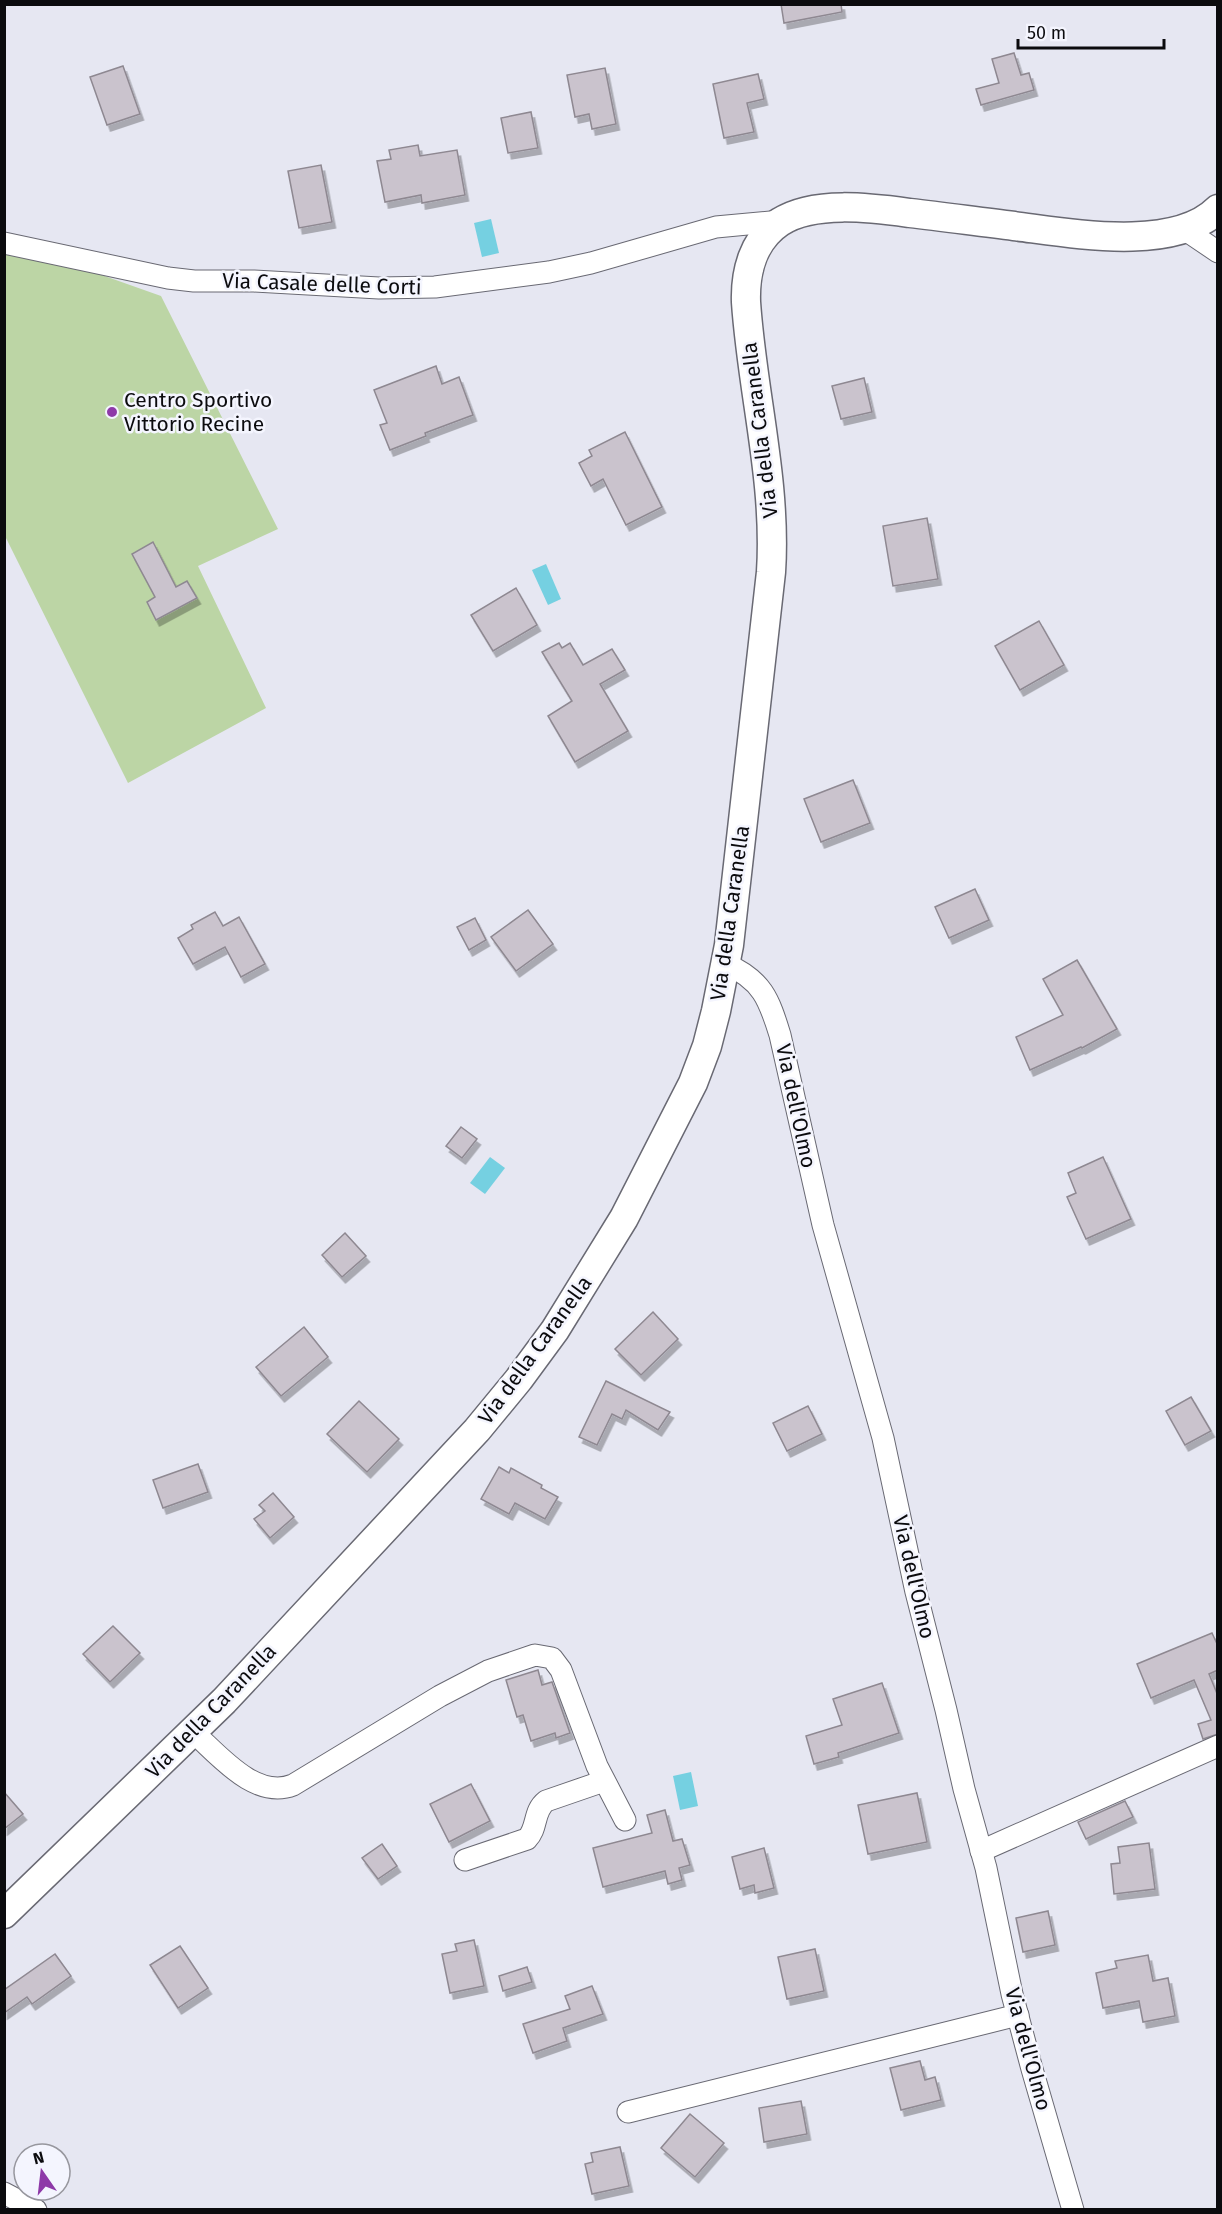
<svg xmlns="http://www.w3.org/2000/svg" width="1222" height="2214" font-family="'Fira Sans',sans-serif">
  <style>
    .green { fill: #bcd5a5 }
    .water { fill: #75d0e1 }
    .building { fill: #cac3cd; stroke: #8e8891; stroke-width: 1.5; filter: url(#shadow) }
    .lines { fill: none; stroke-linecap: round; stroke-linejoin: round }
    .street-casing { stroke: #696973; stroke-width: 23 }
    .secondary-casing { stroke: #696973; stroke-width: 31 }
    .street { stroke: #fff; stroke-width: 21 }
    .secondary { stroke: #fff; stroke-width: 28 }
    .poi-dot { fill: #8e3aa8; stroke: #f4f5fe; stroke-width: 2 }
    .labels { text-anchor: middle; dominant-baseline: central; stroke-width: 5; stroke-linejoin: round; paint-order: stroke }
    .street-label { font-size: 21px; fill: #0b0b0e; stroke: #f4f5fe }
    .poi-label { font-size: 21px; fill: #0b0b0e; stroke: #f4f5fe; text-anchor: start }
  </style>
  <defs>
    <filter id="shadow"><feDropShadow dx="3.5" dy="6" stdDeviation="0" flood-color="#0004"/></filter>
  </defs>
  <rect width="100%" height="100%" fill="#e6e7f2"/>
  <path class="green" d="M5,252L65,262L161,296L278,529L198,566L266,708L128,783L5,536Z"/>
  <g class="water">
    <path d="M491,219L499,253L482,257L474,223Z"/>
    <path d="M546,564L561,599L548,605L532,570Z"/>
    <path d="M490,1157L505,1168L485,1194L470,1183Z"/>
    <path d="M691,1772L698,1806L680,1810L673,1776Z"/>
  </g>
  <g class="building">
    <path d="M781,4H841L842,12L784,23Z"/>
    <path d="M1014,53L1021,75L1029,73L1034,90L981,105L976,89L999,83L992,59Z"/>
    <path d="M123,66L140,114L107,125L90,77Z"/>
    <path d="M605,68L616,124L592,129L589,114L575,117L567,75Z"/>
    <path d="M758,74L764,99L747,103L754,132L724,138L713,84Z"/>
    <path d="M531,112L538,148L508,153L501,118Z"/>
    <path d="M418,145L420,156L457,150L465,195L422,203L421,195L385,202L377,161L391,159L389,150Z"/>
    <path d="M321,165L332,222L299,228L288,171Z"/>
    <path d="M436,366L442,384L459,377L473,415L425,433L426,436L390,450L380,425L387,423L374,390Z"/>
    <path d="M864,378L872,412L841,419L832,386Z"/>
    <path d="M625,432L662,507L626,525L603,479L591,486L579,463L592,456L589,450Z"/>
    <path d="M927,518L938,579L893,586L883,526Z"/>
    <path d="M153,542L176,587L187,581L197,598L156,620L147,602L155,597L132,554Z"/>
    <path d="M516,588L537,625L493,651L471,615Z"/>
    <path d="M1039,621L1064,665L1020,690L995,646Z"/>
    <path d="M559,643L562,648L570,643L583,665L612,649L625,670L600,684L628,731L575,762L548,716L572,701L542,652Z"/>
    <path d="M853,780L870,823L821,842L804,799Z"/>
    <path d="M975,889L989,920L949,938L935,907Z"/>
    <path d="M528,910L553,944L516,971L491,937Z"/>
    <path d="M215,912L223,926L239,917L265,964L241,977L225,947L193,964L178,938L193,929L191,925Z"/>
    <path d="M475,918L486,940L469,950L457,927Z"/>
    <path d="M1077,960L1117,1029L1082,1048L1081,1047L1030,1070L1016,1037L1063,1015L1043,979Z"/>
    <path d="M461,1127L477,1139L462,1158L446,1146Z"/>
    <path d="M1103,1157L1131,1219L1086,1239L1067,1197L1076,1193L1068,1173Z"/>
    <path d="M345,1233L366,1256L342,1277L322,1255Z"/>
    <path d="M653,1312L678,1339L641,1375L615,1349Z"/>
    <path d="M304,1327L328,1357L281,1396L256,1367Z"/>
    <path d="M606,1381L670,1412L658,1430L626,1410L622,1419L612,1414L597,1445L579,1437Z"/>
    <path d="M1191,1397L1211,1431L1185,1445L1166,1411Z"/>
    <path d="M359,1401L399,1439L367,1472L327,1434Z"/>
    <path d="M808,1406L822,1434L787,1451L773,1423Z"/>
    <path d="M198,1464L208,1492L163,1508L153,1480Z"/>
    <path d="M499,1467L509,1473L511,1468L542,1485L541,1488L558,1497L545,1519L515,1503L509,1514L481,1499Z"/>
    <path d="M273,1493L294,1517L270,1538L254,1519L265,1511L259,1505Z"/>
    <path d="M113,1626L140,1653L110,1682L83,1654Z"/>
    <path d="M1212,1633L1218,1646V1670L1209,1674L1218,1696V1734L1203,1739L1198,1724L1211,1720L1194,1680L1151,1698L1137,1664Z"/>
    <path d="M538,1670L542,1685L552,1682L570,1733L556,1738L555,1733L531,1741L523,1715L517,1717L506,1680Z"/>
    <path d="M882,1683L899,1733L838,1753L839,1757L814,1764L806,1736L842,1725L833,1699Z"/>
    <path d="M471,1784L490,1821L449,1842L430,1804Z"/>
    <path d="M4,1792L23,1814L4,1829Z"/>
    <path d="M917,1793L927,1842L868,1854L858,1805Z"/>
    <path d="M1125,1801L1133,1817L1086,1839L1078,1822Z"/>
    <path d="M665,1810L673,1841L682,1839L690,1865L679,1868L682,1880L668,1884L665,1871L603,1887L593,1848L652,1833L647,1815Z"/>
    <path d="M1149,1843L1155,1889L1114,1894L1111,1864L1120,1863L1118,1847Z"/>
    <path d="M382,1844L397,1866L378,1879L362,1858Z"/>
    <path d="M764,1848L774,1888L755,1893L754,1885L740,1889L732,1857Z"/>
    <path d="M1048,1911L1055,1945L1023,1952L1016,1918Z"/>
    <path d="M474,1940L484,1986L450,1993L442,1954L457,1951L455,1944Z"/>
    <path d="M180,1946L208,1988L178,2008L150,1965Z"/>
    <path d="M815,1949L824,1991L787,1999L778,1957Z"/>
    <path d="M55,1954L71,1976L32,2004L27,1997L4,2013V1990Z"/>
    <path d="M1148,1955L1153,1981L1168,1978L1175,2016L1143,2022L1139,2001L1103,2008L1096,1973L1117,1968L1115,1961Z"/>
    <path d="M527,1967L532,1982L503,1991L499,1976Z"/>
    <path d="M592,1986L603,2014L563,2028L567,2041L533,2053L523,2024L570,2009L565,1996Z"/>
    <path d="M920,2061L925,2080L935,2077L941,2100L901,2110L890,2068Z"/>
    <path d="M801,2101L807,2134L764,2142L759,2108Z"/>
    <path d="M690,2114L724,2143L695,2177L661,2148Z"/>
    <path d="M620,2147L629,2186L592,2194L585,2164L593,2162L591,2153Z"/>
  </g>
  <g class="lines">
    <defs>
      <g id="street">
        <path d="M1184,229L1218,252"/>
        <path d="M4,243L168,278L194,281H254L379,288L435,287L549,272L591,263L716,227L781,221"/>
        <path d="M726,964C762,980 769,999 780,1035L823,1225L883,1438L916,1592L946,1710L964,1789L986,1868L1012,1994L1032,2069L1073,2210"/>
        <path d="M193,1732C219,1755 255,1800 293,1785L440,1696L488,1671L535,1655L552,1658L561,1670L597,1766L625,1820"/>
        <path d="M981,1851L1218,1746"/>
        <path d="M465,1860L527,1839C538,1828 533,1811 546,1801L604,1781"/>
        <path d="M628,2112L1018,2015"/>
        <path d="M4,2193L36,2210"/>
      </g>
      <path id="secondary" d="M4,1914L224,1701L477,1430L519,1379L555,1330L624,1218L693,1083L707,1046L716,1011L729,945L771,572C777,481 752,392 746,302C745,272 753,240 780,222C814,200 872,208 910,213C945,217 980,222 1014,226C1070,233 1174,253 1218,209"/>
    </defs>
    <use href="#street" class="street-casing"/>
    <use href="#secondary" class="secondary-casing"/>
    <use href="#street" class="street"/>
    <use href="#secondary" class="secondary"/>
  </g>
  <circle class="poi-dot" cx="112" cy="412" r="6"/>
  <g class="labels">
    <g class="street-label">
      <text transform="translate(322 284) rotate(2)">Via Casale delle Corti</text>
      <text transform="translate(760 430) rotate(-97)">Via della Caranella</text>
      <text transform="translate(730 913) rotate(-82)">Via della Caranella</text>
      <text transform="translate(796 1106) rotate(78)">Via dell'Olmo</text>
      <text transform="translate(535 1350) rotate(-54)">Via della Caranella</text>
      <text transform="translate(914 1577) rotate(77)">Via dell'Olmo</text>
      <text transform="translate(211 1711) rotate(-46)">Via della Caranella</text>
      <text transform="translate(1028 2049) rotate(75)">Via dell'Olmo</text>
    </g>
    <g class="poi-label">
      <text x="124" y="400">Centro Sportivo<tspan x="124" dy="24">Vittorio Recine</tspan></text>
    </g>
  </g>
  <rect width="1222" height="2214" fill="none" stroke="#0b0b0e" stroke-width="12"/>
  <g transform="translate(42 2172) rotate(346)"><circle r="28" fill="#f4f5fe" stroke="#97979e" stroke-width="1.5"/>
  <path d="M0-4.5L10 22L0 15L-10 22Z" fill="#8e3aa8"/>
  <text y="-9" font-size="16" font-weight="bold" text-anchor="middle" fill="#0b0b0e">N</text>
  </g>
  <path d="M1018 39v9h146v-9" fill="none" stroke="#0b0b0e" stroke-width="3"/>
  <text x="1027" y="39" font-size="18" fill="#0b0b0e" stroke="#f4f5fe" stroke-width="4.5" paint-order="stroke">50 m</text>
</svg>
